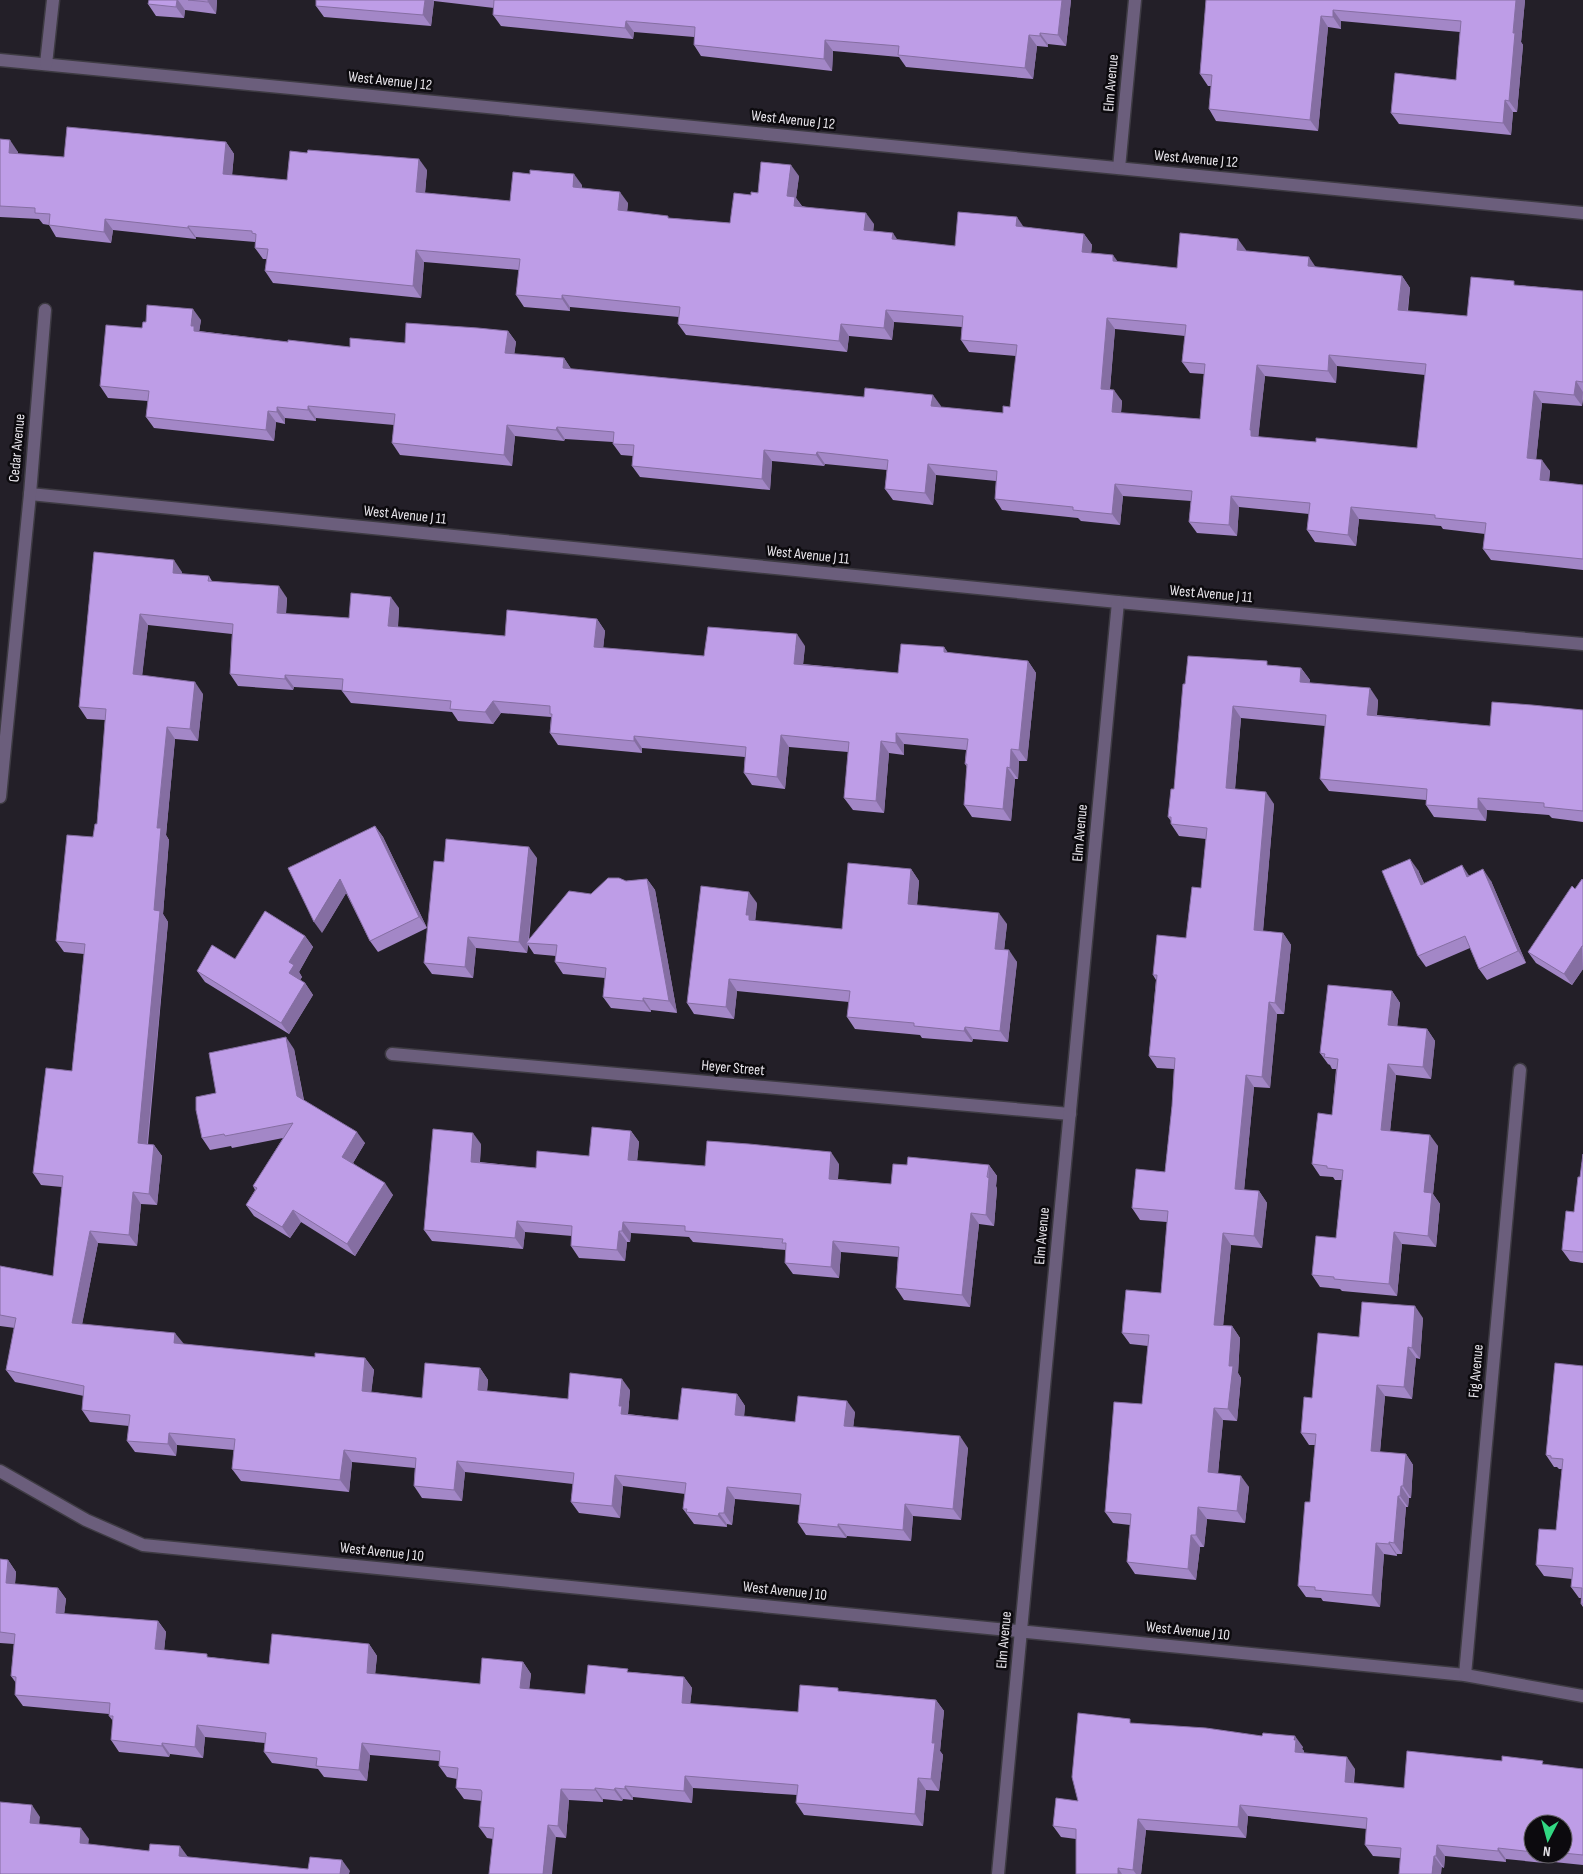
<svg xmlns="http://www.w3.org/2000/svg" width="1583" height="1874" font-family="'Sofia Sans Condensed',sans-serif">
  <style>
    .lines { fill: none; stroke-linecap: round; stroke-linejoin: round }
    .minor-casing { stroke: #3e3b43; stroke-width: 15 }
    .minor { stroke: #6b5e7c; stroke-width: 12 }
    .wall { fill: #a387c7; fill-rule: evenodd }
    .shaded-wall { fill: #856ea2 }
    .building { fill: #be9de7; stroke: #856ea2; fill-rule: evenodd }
    .labels { text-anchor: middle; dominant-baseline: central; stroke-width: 5; stroke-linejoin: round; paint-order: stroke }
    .street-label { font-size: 15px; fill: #e7e4ea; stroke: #0c0a0e }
  </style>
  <rect width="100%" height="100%" fill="#231f28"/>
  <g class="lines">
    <defs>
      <g id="minor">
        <path d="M0,60L1583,213"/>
        <path d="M46,64L53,0"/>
        <path d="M1119,168L1135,0"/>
        <path d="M30,494L1118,602L1583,644"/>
        <path d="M0,797L30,494L45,310"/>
        <path d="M392,1054L1070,1114"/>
        <path d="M0,1471L86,1520L143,1545L1465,1675L1583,1696"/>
        <path d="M1465,1675L1520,1070"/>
        <path d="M998,1874L1118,602"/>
      </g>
    </defs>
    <use href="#minor" class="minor-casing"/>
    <use href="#minor" class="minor"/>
  </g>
  <g class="wall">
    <path d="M149,0H217L216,14L185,10L184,18L156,16L148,4Z"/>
    <path d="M316,0H1071L1066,46L1048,44V47L1037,46L1033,79L906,67L899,57L833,51L832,71L701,56L694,45V37L634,32L633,39L501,26L493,15L494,8L434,1L431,26L324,17L316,6Z"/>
    <path d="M1206,0H1525L1521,42L1523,45L1517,112H1513L1511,135L1399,124L1391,113L1456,80L1460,32L1341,21V29L1328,27L1318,131L1216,121L1209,109L1211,86H1208L1200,74Z"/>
    <path d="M0,139L18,152V154L64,157L226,142L234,154L232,175L287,180L427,170L425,193L510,201L582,185V188L628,203L627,211L670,218L730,223L751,195L799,176L796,198L802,206L874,224L873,231L898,240L955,246L1024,227L1084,234L1092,245L1091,253L1118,262L1177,268L1246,250V251L1316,267L1402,276L1410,288L1408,311L1467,316L1517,285L1583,291V399L1582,406L1542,403L1536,459L1550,471L1549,481L1583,485V570L1491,560L1483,549L1485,534L1443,529L1441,526L1359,519L1356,546L1315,542L1307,530L1309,514L1239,507L1237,536L1197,533L1189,522L1191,501L1123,496L1120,525L1081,521L1078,518L1002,510L995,499L996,481L936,475L933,505L893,500L885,489L887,470L825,464L824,466L772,461L770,490L640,477L632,466L633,456L621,455L613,444V442L565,439L564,441L515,436L512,466L400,455L392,443L394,425L316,418V421L285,418V424L276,422L274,441L154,428L146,417L148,401L108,398L100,386L142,328L201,320L199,331L288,342L350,347L405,343L508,331L516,342L514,354L564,358L571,369L941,406L940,407L1003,413L1010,407L1016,356L969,352L961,340L962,327L894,322L892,340L849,336L847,352L686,335L678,324L679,317L570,307V311L524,307L516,295L519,270L424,262L421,298L273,283L265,271L267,259H263L255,248V242L196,237V239L113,230L111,243L56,237L49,225L43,224L39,219L0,217ZM1115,329L1185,336L1182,362L1190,373L1204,374L1200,419L1121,413L1122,401L1110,389ZM1337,366L1425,375L1417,448L1316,442L1258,437L1265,376L1336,383Z"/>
    <path d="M94,552L182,572V574L209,576L212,581L287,598L286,614L349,618L399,608L398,627L505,636L597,619L605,631L603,648L704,656L805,646L803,664L898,673L944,647L948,653L1028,661L1036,673L1027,761H1019L1018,779H1015L1011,821L972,817L964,805L967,767L965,764L966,750L904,744V755L889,753L884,813L853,810L844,798L848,752L789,747L785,789L752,785L744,773L745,757L642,748V753L558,745L550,733L551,717L501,713L493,724L458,721L452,712L351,703L342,691L343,690L294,687L293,690L238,686L230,674L232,634L148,625L142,675L203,694L198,741L175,739L166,835L169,840L163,914L168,922L148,1144L154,1145L162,1156L157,1205L141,1204L137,1246L98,1243L82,1324L183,1344L315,1357L365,1358L374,1370L371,1392L422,1398L480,1368L488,1380L487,1391L568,1399L630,1390L628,1414L678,1420L737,1394L745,1406L744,1416L795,1422L855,1412L853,1427L968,1448L961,1520L913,1516L911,1541L847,1536L846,1538L806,1535L798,1523L800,1505L735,1499L732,1525L727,1524V1527L694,1524L683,1509L685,1494L623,1486L620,1518L579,1513L571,1502L573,1484L465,1472L462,1501L422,1498L414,1486L415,1468L352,1462L349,1492L241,1481L232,1469L234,1450L177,1445L176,1456L135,1452L127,1441L129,1426L90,1422L82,1410L84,1396L15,1382L6,1370L15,1328L0,1326V1266L53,1276L62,1187L41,1185L33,1173L72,1071L84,954L64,952L56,941L97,824L105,720L87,719L79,707Z"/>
    <path d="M1270,665L1301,668L1310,680L1309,683L1378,700L1377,715L1490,726L1583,710V822L1552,818L1549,815L1487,810L1486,821L1434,817L1426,805V800L1329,791L1320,779L1325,726L1241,718L1235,789L1274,804L1263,931L1283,933L1291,945L1284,1014H1277L1270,1088L1254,1087L1244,1190L1259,1191L1267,1203L1262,1248L1231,1245L1223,1326H1232L1240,1338L1238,1373L1241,1378L1237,1421L1223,1420L1218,1473L1249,1487L1245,1523L1207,1519L1204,1547H1200L1196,1580L1135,1574L1127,1562L1130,1525L1113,1523L1105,1512L1142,1404L1148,1346L1130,1344L1122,1333L1161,1293L1167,1222L1140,1220L1132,1208L1165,1172L1172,1106L1174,1069L1157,1068L1149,1056L1156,980L1153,975L1186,938L1201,888L1206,839L1179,836L1171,824V821L1168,817L1174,789L1185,684Z"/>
    <path d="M375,826L383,837L427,928L378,952L370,941L346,893L322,933Z"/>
    <path d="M537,858L529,940L591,894L626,881L647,879L655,890L677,1013L651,1010V1012L611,1008L603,997L605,978L563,974L555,962L556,956L534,954L528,945L527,953L476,948L473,978L432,974L424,963L444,862Z"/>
    <path d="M911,869L919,881L917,905L1007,924L1004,950L1017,962L1008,1042L973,1039L972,1042L922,1038L920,1035L855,1029L847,1017L849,1002L737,991L734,1019L694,1014L687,1003L757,903L755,921L842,929Z"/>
    <path d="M1418,870L1424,883L1469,876L1491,881L1526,963L1487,980L1479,969L1470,948L1426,967L1418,956Z"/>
    <path d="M1583,880V969L1572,985L1536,963L1528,952L1575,889Z"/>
    <path d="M305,936L313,947L299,972L302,977L300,980L305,983L313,995L289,1034L205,982L197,971Z"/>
    <path d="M1392,991L1400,1003L1397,1026L1427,1029L1435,1041L1431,1079L1396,1075L1390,1131L1438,1146L1433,1194L1440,1204L1436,1247L1402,1244L1397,1296L1342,1291L1340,1289L1320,1287L1312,1275L1336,1238L1342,1180H1335L1333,1177L1320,1176L1312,1164L1332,1115L1336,1069H1332L1330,1065L1328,1064L1320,1053Z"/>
    <path d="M294,1049L304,1100L365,1143L353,1163L393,1195L355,1256L301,1222L290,1238L254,1216L246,1205L255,1190L253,1186L283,1138L232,1148L231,1146L210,1150L202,1138L216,1093Z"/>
    <path d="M631,1131L639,1142L637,1161L705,1166L839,1164L838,1179L891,1184L907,1165H989L997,1176L996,1186L997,1189L994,1226L979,1224L970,1307L904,1300L896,1288L898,1257L841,1252L839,1278L793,1274L785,1263L786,1250L693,1242L689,1237L631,1233L630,1242H627L625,1261L579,1258L571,1246L572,1236L525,1232L523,1249L432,1241L424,1230L481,1144L480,1162L536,1168L589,1156Z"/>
    <path d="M1583,1154V1263L1570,1261L1562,1250L1574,1212L1580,1177Z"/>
    <path d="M1423,1318L1420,1359L1416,1358L1412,1399L1385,1396L1380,1452L1406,1454L1413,1465L1411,1498H1409L1408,1507H1406L1402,1554H1397V1556L1384,1554L1380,1607L1323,1601L1321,1598L1306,1597L1298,1586L1310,1502L1315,1445H1309L1301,1433L1312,1398L1359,1337Z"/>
    <path d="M1583,1366V1607L1581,1604V1598H1579L1571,1587L1572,1579L1544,1576L1536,1565L1556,1530L1562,1469H1559L1557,1467H1554L1546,1455Z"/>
    <path d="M0,1559L8,1560L16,1572L15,1584L58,1588L66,1599L64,1614L158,1621L166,1632L164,1650L209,1657L269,1664L369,1644L377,1656L375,1674L480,1684L523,1662L531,1674L529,1689L585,1694L630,1672L684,1677L692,1688L690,1704L798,1712L841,1691L936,1700L944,1711L940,1751L943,1755L939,1791L926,1790L923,1826L804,1815L796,1803L797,1795L693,1788L692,1803L633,1797V1800L623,1799L622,1801L603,1799V1802L569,1800L566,1838L556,1837L493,1839L487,1838L479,1827L482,1801L464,1799L456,1788L457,1779L447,1777L439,1766V1761L370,1755L367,1781L324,1777L318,1769L272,1763L264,1752L265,1743L205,1737L203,1758L170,1754L169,1757L119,1752L111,1740L113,1721L109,1716V1714L23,1706L15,1695L16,1683L11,1676L14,1644L0,1643Z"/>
    <path d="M1133,1723L1303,1747L1302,1749L1304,1751V1753L1355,1769L1354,1783L1404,1788L1545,1765L1583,1769V1865L1544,1861V1863L1506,1859V1862L1445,1856L1444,1868L1442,1867L1400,1858L1373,1856L1365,1845L1367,1829L1248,1816L1246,1838L1146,1830L1141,1874H1076V1839L1061,1837L1053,1826L1078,1801ZM1533,1824H1563V1854H1533Z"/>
  </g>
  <g class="shaded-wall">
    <path d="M177,0H178L185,10L184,18L176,7Z"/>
    <path d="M208,0H217L216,14L208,2Z"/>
    <path d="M425,0H433L434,1L431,26L423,15Z"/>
    <path d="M1062,0H1071L1066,46L1058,35Z"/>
    <path d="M1516,0H1525L1521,42L1523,45L1517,112L1509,101L1513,33Z"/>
    <path d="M1333,10L1341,21V29L1333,17Z"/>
    <path d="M1321,16L1328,27L1318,131L1310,120Z"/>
    <path d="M626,21L634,32L633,39L625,28Z"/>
    <path d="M1040,33L1048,44V47L1040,36Z"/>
    <path d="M1029,35L1037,46L1033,79L1025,68Z"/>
    <path d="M825,40L833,51L832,71L824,59Z"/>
    <path d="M1505,100L1513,112L1511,135L1503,123Z"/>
    <path d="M10,140L18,152L17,164L9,153Z"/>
    <path d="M226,142L234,154L231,186L223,174Z"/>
    <path d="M419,159L427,170L424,203L416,192Z"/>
    <path d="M791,165L799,176L796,198L803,208L802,217L787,196Z"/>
    <path d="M574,174L582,185L581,199L573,187Z"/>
    <path d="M620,192L628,203L626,222L618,210Z"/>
    <path d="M866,213L874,224L872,241L864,230Z"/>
    <path d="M1017,217L1025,229L1016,226Z"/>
    <path d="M105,219L113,230L111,243L104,232Z"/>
    <path d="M188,226L196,237V239L188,228Z"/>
    <path d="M893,233L901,245L892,239Z"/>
    <path d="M1084,234L1092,245L1090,263L1082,252Z"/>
    <path d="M1238,239L1246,250L1245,262L1237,250Z"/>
    <path d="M416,250L424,262L421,298L413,286Z"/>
    <path d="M1113,255L1121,266L1113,261Z"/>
    <path d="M1309,257L1317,269L1308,266Z"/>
    <path d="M1402,276L1410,288L1406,322L1398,310Z"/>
    <path d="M562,295L570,307V311L562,299Z"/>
    <path d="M193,309L201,320L199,333L202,342L191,326Z"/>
    <path d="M886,310L894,322L892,340L884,328Z"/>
    <path d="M1107,318L1115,329L1109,400L1101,389Z"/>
    <path d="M841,324L849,336L847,352L839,341Z"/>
    <path d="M508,331L516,342L513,364L505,353Z"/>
    <path d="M1329,355L1337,366L1336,383L1328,371Z"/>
    <path d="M564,358L572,370L563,368Z"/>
    <path d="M1257,365L1265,376L1258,440L1251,436L1250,430Z"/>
    <path d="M1576,381L1583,392L1582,406L1574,395Z"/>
    <path d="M1114,390L1122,401L1120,423L1112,412Z"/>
    <path d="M1534,391L1542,403L1535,470L1527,458Z"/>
    <path d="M933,395L941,406L939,418L931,406Z"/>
    <path d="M308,406L316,418V421L308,410Z"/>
    <path d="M277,407L285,418V424L277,412Z"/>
    <path d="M268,411L276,422L274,441L266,430Z"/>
    <path d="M507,425L515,436L512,466L504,455Z"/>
    <path d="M557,427L565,439L564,441L556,430Z"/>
    <path d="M764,450L772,461L770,490L762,479Z"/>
    <path d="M817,452L825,464L824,466L816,455Z"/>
    <path d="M1542,460L1550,471L1548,491L1540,480Z"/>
    <path d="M928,464L936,475L933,505L925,493Z"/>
    <path d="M1115,484L1123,496L1120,525L1112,514Z"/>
    <path d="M1231,496L1239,507L1237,536L1229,525Z"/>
    <path d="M1351,507L1359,519L1356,546L1348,535Z"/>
    <path d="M174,560L182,572L181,584L173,573Z"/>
    <path d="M279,586L287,598L285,625L277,613Z"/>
    <path d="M391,597L399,608L397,638L388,626Z"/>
    <path d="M140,614L148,625L141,686L133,674Z"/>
    <path d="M597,619L605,631L602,659L594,647Z"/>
    <path d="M797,634L805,646L802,675L794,664Z"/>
    <path d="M944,647L952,659L944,652Z"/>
    <path d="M1028,661L1036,673L1027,761L1019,750Z"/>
    <path d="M1301,668L1310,680L1308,694L1300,682Z"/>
    <path d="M285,675L294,687L293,690L285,679Z"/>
    <path d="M195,682L203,694L198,741L190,729Z"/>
    <path d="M1370,688L1378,700L1376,726L1367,715Z"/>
    <path d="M493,701L501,713L493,724L485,712Z"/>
    <path d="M1233,706L1241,718L1234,800L1226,788Z"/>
    <path d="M167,727L175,739L166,835L169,840L163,914L168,922L146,1155L138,1143L154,910L157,828Z"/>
    <path d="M896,733L904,744V755L896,743Z"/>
    <path d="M781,735L789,747L785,789L777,777Z"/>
    <path d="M634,736L642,748V753L634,741Z"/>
    <path d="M881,741L889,753L884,813L876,801Z"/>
    <path d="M1011,749L1019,761L1018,779L1010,768Z"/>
    <path d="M1007,767L1015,779L1011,821L1003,809Z"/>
    <path d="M1266,792L1274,804L1262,942L1254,930Z"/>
    <path d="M1478,798L1487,810L1486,821L1478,809Z"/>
    <path d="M375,826L383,837L427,928L419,917Z"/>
    <path d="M529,847L537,858L528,943H526L528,945L527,953L519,942Z"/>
    <path d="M1410,859L1418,870L1429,896L1421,885Z"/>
    <path d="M1462,865L1470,877H1467Z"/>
    <path d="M911,869L919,881L916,916L908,904Z"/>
    <path d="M1483,869L1491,881L1526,963L1518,951Z"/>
    <path d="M340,879L348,890L322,933L314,922Z"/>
    <path d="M647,879L655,890L677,1013L669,1001Z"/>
    <path d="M749,892L757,903L755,923L749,920L746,915Z"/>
    <path d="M999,913L1007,924L1003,960L995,949Z"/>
    <path d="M1283,933L1291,945L1284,1014L1275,1003Z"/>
    <path d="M305,936L313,947L299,972L302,977L297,985L289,973V962Z"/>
    <path d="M468,937L476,948L473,978L465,967Z"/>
    <path d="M1582,946L1583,969L1572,985L1564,974Z"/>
    <path d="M1009,950L1017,962L1008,1042L1000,1031Z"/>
    <path d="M729,979L737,991L734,1019L726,1007Z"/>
    <path d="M305,983L313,995L289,1034L281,1023Z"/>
    <path d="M1392,991L1400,1003L1396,1037L1388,1025Z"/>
    <path d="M643,998L651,1010V1012L643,1001Z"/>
    <path d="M1269,1002L1277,1014L1270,1088L1262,1077Z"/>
    <path d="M965,1027L973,1039L972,1042L964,1031Z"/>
    <path d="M1427,1029L1435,1041L1431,1079L1423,1067Z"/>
    <path d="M286,1037L294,1049L305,1107L297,1096Z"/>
    <path d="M1388,1064L1396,1075L1389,1141L1381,1130Z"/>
    <path d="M1246,1075L1254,1087L1243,1201L1235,1189Z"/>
    <path d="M631,1131L639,1142L636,1171L628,1160Z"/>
    <path d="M357,1132L365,1143L350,1168L342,1157Z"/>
    <path d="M473,1133L481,1144L479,1173L471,1162Z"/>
    <path d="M1430,1135L1438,1146L1433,1194L1440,1204L1436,1247L1428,1236L1424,1192Z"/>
    <path d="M154,1145L162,1156L157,1205L149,1194Z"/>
    <path d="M831,1152L839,1164L837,1190L829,1179Z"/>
    <path d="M989,1165L997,1176L996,1186L997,1189L994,1226L986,1215Z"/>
    <path d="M385,1183L393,1195L355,1256L347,1244Z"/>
    <path d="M1259,1191L1267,1203L1262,1248L1254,1236Z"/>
    <path d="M133,1192L141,1204L137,1246L129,1235Z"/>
    <path d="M293,1210L301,1222L290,1238L282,1227Z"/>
    <path d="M971,1213L979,1224L970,1307L962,1295Z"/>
    <path d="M517,1221L525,1232L523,1249L515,1238Z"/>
    <path d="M623,1222L631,1233L630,1242L622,1231Z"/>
    <path d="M90,1231L98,1243L80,1335L72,1323Z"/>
    <path d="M619,1231L627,1242L625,1261L617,1250Z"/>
    <path d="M1394,1232L1402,1244L1397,1296L1389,1284Z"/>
    <path d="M1223,1233L1231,1245L1222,1337L1214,1325Z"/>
    <path d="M833,1241L841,1252L839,1278L831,1267Z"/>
    <path d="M1415,1306L1423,1318L1420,1359L1412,1348Z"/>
    <path d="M1232,1326L1240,1338L1238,1373L1241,1378L1237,1421L1228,1409L1229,1366Z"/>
    <path d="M175,1333L184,1344L174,1343Z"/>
    <path d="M1408,1347L1416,1358L1412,1399L1404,1387Z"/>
    <path d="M365,1358L374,1370L370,1403L362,1391Z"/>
    <path d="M480,1368L488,1380L486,1402L478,1390Z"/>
    <path d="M622,1379L630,1390L628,1414H621L619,1406Z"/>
    <path d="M1377,1385L1385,1396L1379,1462L1371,1451Z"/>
    <path d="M737,1394L745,1406L743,1427L735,1415Z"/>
    <path d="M847,1401L855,1412L852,1438L844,1426Z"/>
    <path d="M1214,1408L1223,1420L1217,1484L1208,1472Z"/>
    <path d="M169,1433L177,1445L176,1456L168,1444Z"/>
    <path d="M960,1436L968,1448L961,1520L953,1509Z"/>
    <path d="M344,1450L352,1462L349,1492L340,1480Z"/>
    <path d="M1406,1454L1413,1465L1411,1498L1403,1486Z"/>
    <path d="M457,1461L465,1472L462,1501L454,1490Z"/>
    <path d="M615,1475L623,1486L620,1518L612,1506Z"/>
    <path d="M1241,1476L1249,1487L1245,1523L1237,1511Z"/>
    <path d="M1401,1486L1409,1498L1408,1507L1400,1496Z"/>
    <path d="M727,1487L735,1499L732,1525L724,1513Z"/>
    <path d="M1398,1496L1406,1507L1402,1554L1394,1543Z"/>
    <path d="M905,1504L913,1516L911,1541L903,1530Z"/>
    <path d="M1198,1507L1207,1519L1204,1547L1196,1535Z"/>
    <path d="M719,1513L727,1524V1527L718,1516Z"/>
    <path d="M838,1524L847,1536L846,1538L838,1527Z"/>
    <path d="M1191,1535L1200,1547L1196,1580L1188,1569Z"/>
    <path d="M1389,1542L1397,1554V1556L1389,1544Z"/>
    <path d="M1376,1543L1384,1554L1380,1607L1372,1595Z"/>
    <path d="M8,1560L16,1572L14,1594L6,1583Z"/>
    <path d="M58,1588L66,1599L63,1624L56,1613Z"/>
    <path d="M158,1621L166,1632L163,1661L155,1649Z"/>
    <path d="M369,1644L377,1656L374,1685L367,1673Z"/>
    <path d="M523,1662L531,1674L528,1699L520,1688Z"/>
    <path d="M684,1677L692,1688L689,1714L682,1703Z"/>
    <path d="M936,1700L944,1711L940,1751L943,1755L939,1791L931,1779L932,1743Z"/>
    <path d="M197,1725L205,1737L203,1758L195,1747Z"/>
    <path d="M1295,1736L1303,1747L1302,1749L1304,1751L1303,1764L1295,1752Z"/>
    <path d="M162,1743L170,1754L169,1757L162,1746Z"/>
    <path d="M362,1743L370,1755L367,1781L359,1770Z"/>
    <path d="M1347,1757L1355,1769L1352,1793L1345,1782Z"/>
    <path d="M685,1776L693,1788L692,1803L684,1791Z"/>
    <path d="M918,1778L926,1790L923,1826L915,1814Z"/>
    <path d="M625,1786L633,1797V1800L625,1789Z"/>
    <path d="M595,1788L603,1799V1802L595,1790Z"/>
    <path d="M615,1788L623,1799L622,1801L614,1790Z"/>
    <path d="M561,1789L569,1800L566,1838L558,1826Z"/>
    <path d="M32,1805L40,1817L38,1834L30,1823Z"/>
    <path d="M1240,1805L1248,1816L1246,1838L1238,1827Z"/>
    <path d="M1138,1819L1146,1830L1141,1874H1136L1133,1870Z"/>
    <path d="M548,1825L556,1837L552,1874H543Z"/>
    <path d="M81,1828L89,1839L87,1855L80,1843Z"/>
    <path d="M1437,1845L1445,1856L1444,1868L1436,1856Z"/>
    <path d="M180,1846L188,1857L179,1856Z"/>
    <path d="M1498,1848L1506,1859V1862L1498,1851Z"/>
    <path d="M1537,1854H1538L1544,1861V1863Z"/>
    <path d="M1434,1856L1442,1867L1441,1874H1432Z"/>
    <path d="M342,1860L350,1871L349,1874H340Z"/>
    <path d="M1118,1868L1122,1874H1118Z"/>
  </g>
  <g class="building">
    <path d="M149,0H177L176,7L148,4Z"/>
    <path d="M188,0H208V2Z"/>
    <path d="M316,0H425L423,15L316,6Z"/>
    <path d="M494,0H1062L1058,35L1040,33V36L1029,35L1025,68L898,55L899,46L825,40L824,59L694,45L695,27L626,21L625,28L493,15Z"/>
    <path d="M1206,0H1516L1513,33H1515L1509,101L1505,100L1503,123L1391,113L1395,73L1456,80L1461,21L1333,10V17L1321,16L1310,120L1209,109L1212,75L1200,74Z"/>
    <path d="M67,127L226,142L223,174L287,180L290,151L307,153L308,150L419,159L416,192L510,201L513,172L530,174V170L574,174L573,187L620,192L618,210L668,216V218L730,223L734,193L751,195V192L758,193L761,162L791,165L787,196L795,197L794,206L866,213L864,230L893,233L892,239L955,246L958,212L1017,217L1016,226L1084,234L1082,252L1113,255V261L1177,268L1180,233L1238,239L1237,250L1309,257L1308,266L1402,276L1398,310L1467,316L1471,277L1514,281V285L1583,291V382L1576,381L1574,395L1534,391L1527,458L1542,460L1540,480L1583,485V559L1483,549L1486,523L1435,518V515L1351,507L1348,535L1307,530L1310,503L1231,496L1229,525L1189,522L1192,491L1115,484L1112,514L1073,510V507L995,499L997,471L928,464L925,493L885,489L888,460L817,452L816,455L764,450L762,479L632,466L634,445L613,444L614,432L557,427L556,430L507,425L504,455L392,443L395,414L308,406V410L277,407V412L268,411L266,430L146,417L149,391L100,386L106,325L142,328L143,322H146L147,305L193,309L191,326H194V331L288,342V340L350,347V338L405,343L406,323L478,328L508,331L505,353L564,358L563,368L864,397L865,388L933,395L931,406L1003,413V406L1010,407L1017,345L961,340L963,316L886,310L884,328L841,324L839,341L678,324L680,307L562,295V299L516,295L520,259L416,250L413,286L265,271L268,249L255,248L256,234L252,233V231L188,226V228L105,219L104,232L49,225L50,214L35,213V208L0,206V139L10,140L9,153L64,157ZM1107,318L1186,325L1182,362L1205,364L1200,419L1112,412L1114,390L1101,389ZM1329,355L1426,364L1417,448L1316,438V442L1251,436V430H1250L1257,365L1328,371Z"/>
    <path d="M94,552L174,560L173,573L209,576L208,581L279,586L277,613L349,618L351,593L391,597L388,626L505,636L507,610L597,619L594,647L704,656L708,627L797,634L794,664L898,673L901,644L944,647V652L1028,661L1019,750L1011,749L1010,768L1007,767L1003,809L964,805L967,764H965L968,739L896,733V743L881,741L876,801L844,798L849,742L781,735L777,777L744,773L746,747L634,736V741L550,733L552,714H550V706L493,701L485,712L450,709L451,701L342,691L343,679L285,675V679L230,674L233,624L140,614L133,674L195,682L190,729L167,727L157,828H161L154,910L160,911L138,1143L154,1145L149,1194L133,1192L129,1235L90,1231L72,1323L175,1333L174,1343L315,1357V1353L365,1358L362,1391L422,1398L425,1363L480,1368L478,1390L568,1399L570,1373L622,1379L619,1406H622L621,1414L678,1420L682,1388L737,1394L735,1415L795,1422L798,1396L847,1401L844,1426L960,1436L953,1509L905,1504L903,1530L838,1524V1527L798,1523L801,1494L727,1487L724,1513H719L718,1516L686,1512L687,1509H683L686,1483L615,1475L612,1506L571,1502L574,1473L457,1461L454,1490L414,1486L416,1458L344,1450L340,1480L232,1469L235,1439L169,1433L168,1444L127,1441L130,1415L82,1410L84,1386L6,1370L16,1318L0,1315V1266L53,1276L63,1176L33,1173L46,1068L72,1071L80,994L85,944L56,941L67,835L93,837L95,824H97L106,709L79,707Z"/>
    <path d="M1188,656L1267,661V665L1301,668L1300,682L1370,688L1367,715L1490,726L1492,702L1532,705L1583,710V811L1544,807V803L1478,798V809L1426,805L1427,789L1320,779L1326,715L1233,706L1226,788L1266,792L1254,930L1283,933L1275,1003L1269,1002L1262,1077L1246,1075L1235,1189L1259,1191L1254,1236L1223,1233L1214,1325L1232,1326L1229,1366H1233L1228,1409L1214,1408L1208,1472L1241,1476L1237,1511L1198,1507L1196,1535H1191L1188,1569L1127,1562L1131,1514L1105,1512L1114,1402L1142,1404L1149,1335L1122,1333L1126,1290L1161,1293L1168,1211L1132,1208L1136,1169L1165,1172L1172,1106L1175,1058L1149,1056L1157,975H1153L1157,935L1186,938L1192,887L1201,888L1207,828L1171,824V817H1168L1171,789H1174L1183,684H1185Z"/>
    <path d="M375,826L419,917L370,941L340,879L314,922L288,868Z"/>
    <path d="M446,839L529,847L519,942L468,937L465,967L424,963L434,861L444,862Z"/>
    <path d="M1410,859L1421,885L1462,865L1467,877L1483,869L1518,951L1479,969L1465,936L1418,956L1382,871Z"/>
    <path d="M848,863L911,869L908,904L999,913L995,949L1009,950L1000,1031L965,1027L964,1031L914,1026V1023L847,1017L850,991L729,979L726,1007L687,1003L701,886L749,892L746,915H749V920L842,929Z"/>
    <path d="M608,878H619L626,881L647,879L669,1001L643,998V1001L603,997L606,968L555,962L557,945L526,943L569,891L591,894Z"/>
    <path d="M1582,879L1583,880V946H1582L1564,974L1528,952L1572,886L1575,889Z"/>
    <path d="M265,911L305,936L289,962L294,965L289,973L305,983L281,1023L197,971L212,945L235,959Z"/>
    <path d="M1328,985L1392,991L1388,1025L1427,1029L1423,1067L1388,1064L1381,1130L1430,1135L1424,1192L1432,1193L1428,1236L1394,1232L1389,1284L1334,1279V1277L1312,1275L1316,1236L1336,1238L1343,1170L1327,1168V1166L1312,1164L1318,1113L1332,1115L1338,1059L1324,1057L1325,1054L1320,1053Z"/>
    <path d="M286,1037L297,1096L357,1132L342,1157L385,1183L347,1244L293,1210L282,1227L246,1205L257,1188L253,1186L293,1123L225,1136L224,1134L202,1138L196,1110V1097L216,1093L209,1053Z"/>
    <path d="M592,1127L631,1131L628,1160L705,1166L707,1141L749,1144L831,1152L829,1179L891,1184L893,1164L907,1165L908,1157L989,1165L987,1177L989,1178L986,1215L971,1213L962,1295L896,1288L899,1247L833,1241L831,1267L785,1263L786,1243H782L783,1239L685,1231V1226L623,1222L622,1231H619L617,1250L571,1246L572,1226L517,1221L515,1238L424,1230L433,1129L473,1133L471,1162L536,1168L537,1151L589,1156Z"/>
    <path d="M1583,1154V1252L1562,1250L1566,1211L1574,1212L1578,1177H1580Z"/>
    <path d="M1362,1302L1415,1306L1412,1348L1408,1347L1404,1387L1377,1385L1371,1451L1406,1454L1403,1486H1401L1400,1496H1398L1394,1543L1389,1542V1544L1376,1543L1372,1595L1315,1590V1587L1298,1586L1305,1502H1310L1316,1434L1301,1433L1304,1397L1312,1398L1318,1333L1359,1337Z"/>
    <path d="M1555,1363L1583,1366V1604H1581L1582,1588L1571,1587L1573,1568L1536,1565L1539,1529L1556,1530L1563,1459L1551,1458V1456L1546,1455Z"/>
    <path d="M0,1559L8,1560L6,1583L58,1588L56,1613L158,1621L155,1649L207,1654V1657L269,1664L272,1634L369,1644L367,1673L480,1684L482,1658L523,1662L520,1688L585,1694L588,1665L628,1669L627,1672L684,1677L682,1703L798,1712L800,1685L838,1688V1691L936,1700L932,1743H935L931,1779L918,1778L915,1814L796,1803L798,1785L685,1776L684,1791L625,1786V1789L615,1788L614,1790L595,1788V1790L561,1789L558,1826L548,1825L543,1874H489L494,1828L479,1827L482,1792L481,1790L456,1788L458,1768L439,1766L440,1751L362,1743L359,1770L316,1766L317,1758L264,1752L266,1733L197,1725L195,1747L162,1743V1746L111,1740L113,1716H109L110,1703L15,1695L16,1677L11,1676L15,1634L0,1632Z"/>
    <path d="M1078,1713L1130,1719V1723L1206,1728L1262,1736L1263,1733L1295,1736L1294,1740H1296L1295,1752L1347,1757L1345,1782L1404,1788L1407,1751L1502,1761V1756L1543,1761L1542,1764L1583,1769V1855L1563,1853V1824H1533V1852L1498,1848V1851L1437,1845L1436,1856H1434L1432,1874H1399L1401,1848L1365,1845L1367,1818L1240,1805L1238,1827L1138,1819L1133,1870L1118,1868V1874H1076V1829L1053,1826L1056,1798L1078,1801L1072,1777Z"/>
    <path d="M0,1802L32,1805L30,1823L81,1828L80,1843L149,1851L150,1844L180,1846L179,1856L308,1869L310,1857L342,1860L340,1874H0Z"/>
  </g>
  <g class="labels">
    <g class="street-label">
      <text transform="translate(390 81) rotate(6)">West Avenue J 12</text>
      <text transform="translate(1111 83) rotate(-85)">Elm Avenue</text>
      <text transform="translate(793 120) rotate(6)">West Avenue J 12</text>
      <text transform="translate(1196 159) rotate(5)">West Avenue J 12</text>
      <text transform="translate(17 448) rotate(-85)">Cedar Avenue</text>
      <text transform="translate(405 515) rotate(6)">West Avenue J 11</text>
      <text transform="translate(808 555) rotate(6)">West Avenue J 11</text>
      <text transform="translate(1211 594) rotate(5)">West Avenue J 11</text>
      <text transform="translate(1080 833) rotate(-85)">Elm Avenue</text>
      <text transform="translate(733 1068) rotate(5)">Heyer Street</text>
      <text transform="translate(1042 1236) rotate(-85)">Elm Avenue</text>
      <text transform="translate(1476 1371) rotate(-85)">Fig Avenue</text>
      <text transform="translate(382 1552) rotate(6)">West Avenue J 10</text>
      <text transform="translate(785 1591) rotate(6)">West Avenue J 10</text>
      <text transform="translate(1188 1631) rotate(6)">West Avenue J 10</text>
      <text transform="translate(1004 1640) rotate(-85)">Elm Avenue</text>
    </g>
  </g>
  <g transform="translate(1548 1839) rotate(186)"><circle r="24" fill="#0c0a0e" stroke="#646166"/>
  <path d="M0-4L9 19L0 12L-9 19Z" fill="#32d882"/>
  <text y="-8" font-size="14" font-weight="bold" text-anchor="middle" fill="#e7e4ea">N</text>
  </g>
</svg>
